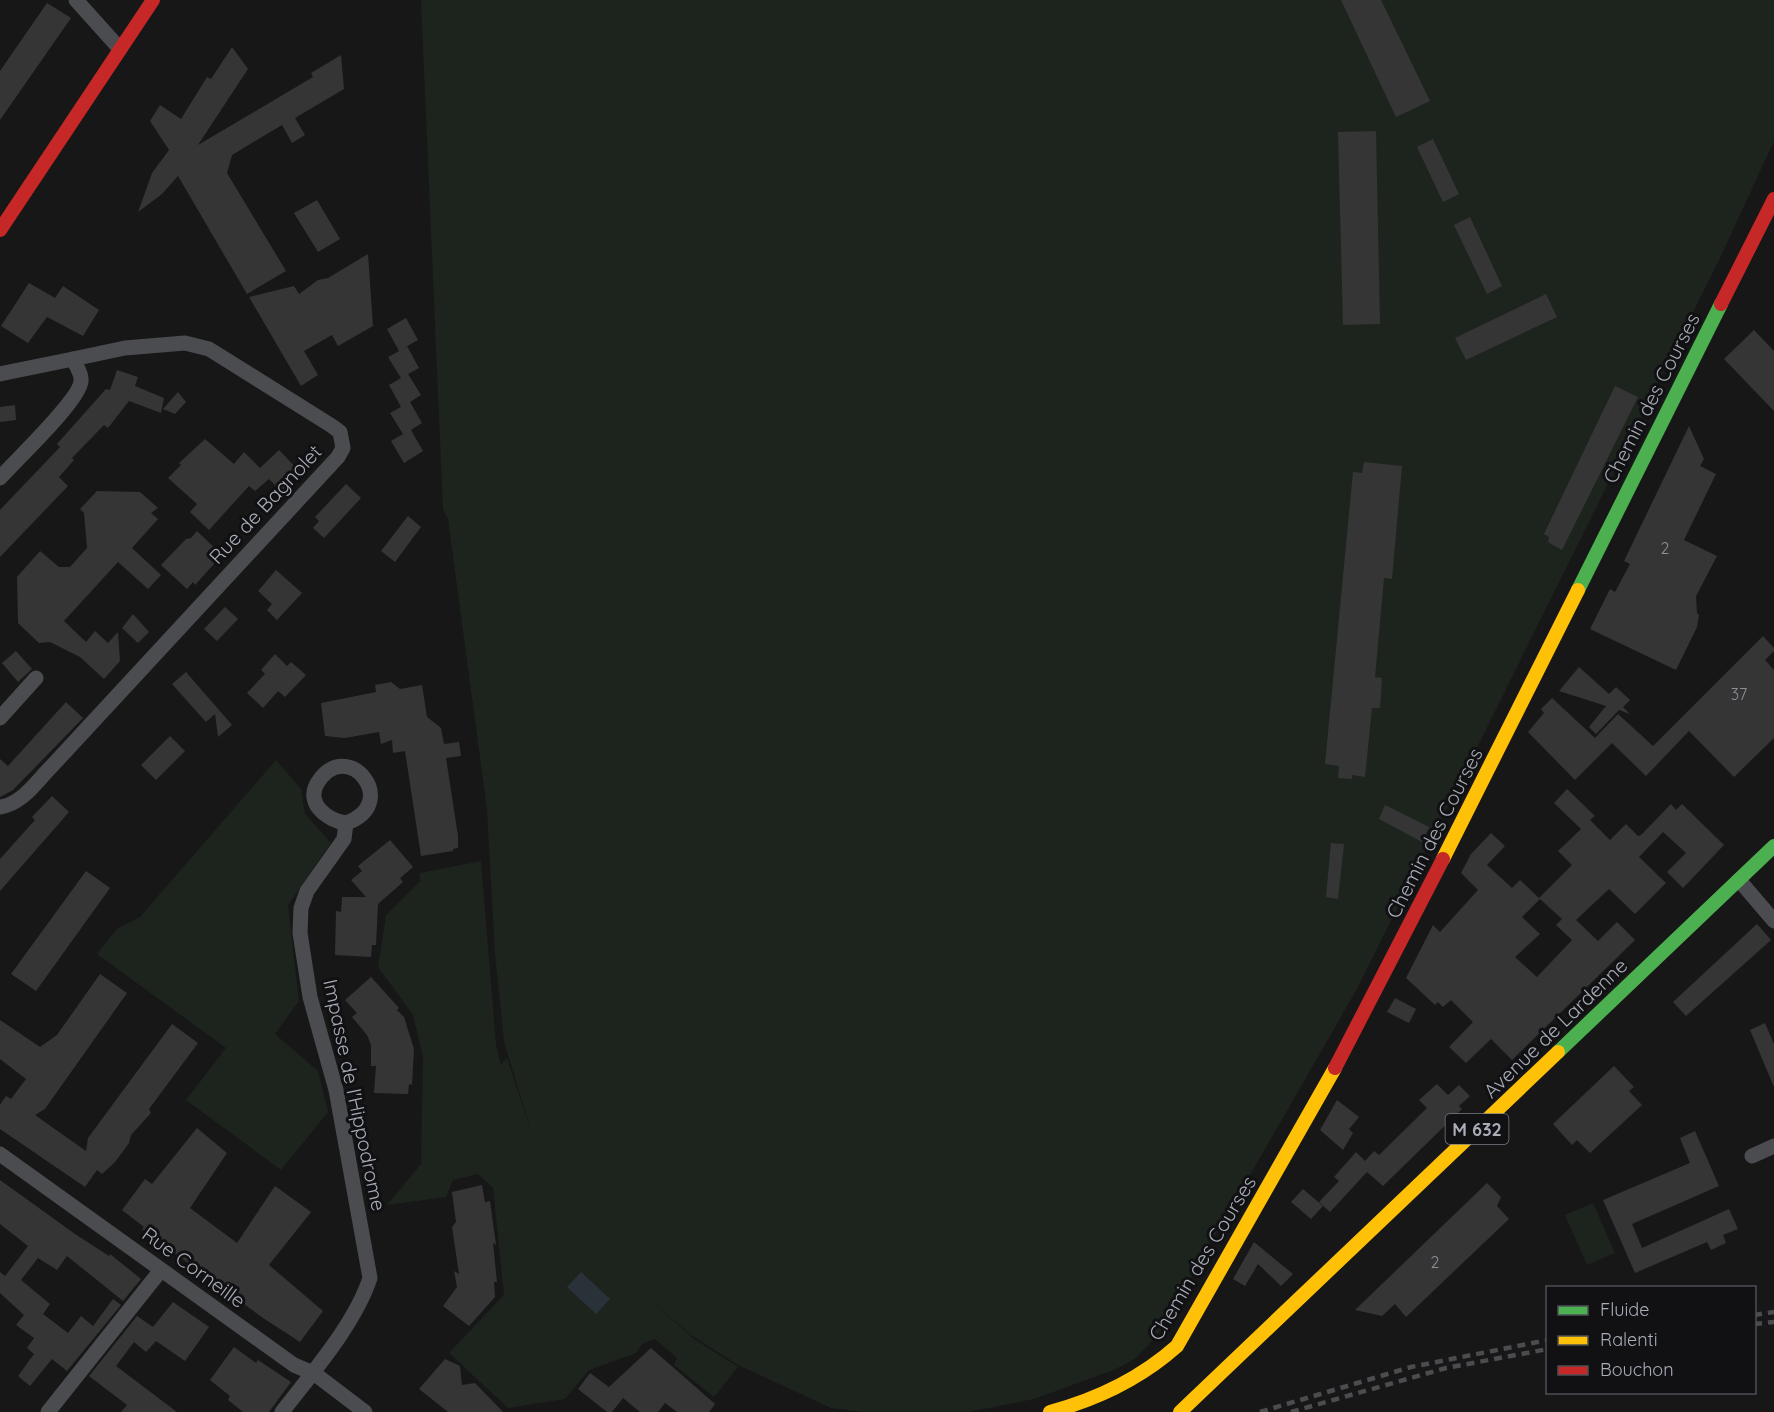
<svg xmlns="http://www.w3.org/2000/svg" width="1774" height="1412" font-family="Quicksand,sans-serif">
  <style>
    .green { fill: #1d241e }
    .water { fill: #2a3239 }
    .building { fill: #353536; fill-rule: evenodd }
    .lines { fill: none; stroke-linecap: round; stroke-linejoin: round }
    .street { stroke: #4b4c50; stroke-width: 15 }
    .fast { stroke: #4caf50; stroke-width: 14 }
    .slow { stroke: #ffc107; stroke-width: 14 }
    .jam { stroke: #c62828; stroke-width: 14 }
    .rail { stroke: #4b4c4f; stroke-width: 4.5; stroke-dasharray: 8 6; stroke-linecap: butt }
    .labels { text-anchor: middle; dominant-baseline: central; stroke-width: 6; stroke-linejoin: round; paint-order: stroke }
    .number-label { font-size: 16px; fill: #8b8f98 }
    .shield { fill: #111113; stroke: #7b7e86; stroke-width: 1.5 }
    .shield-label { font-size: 18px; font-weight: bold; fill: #a8adb8 }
    .street-label { font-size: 20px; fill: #a8adb8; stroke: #111113 }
  </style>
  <rect width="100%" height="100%" fill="#171717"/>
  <g class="green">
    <path d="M421,0H1774V141L1720,258L1357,989L1159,1333L1136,1358L1116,1369L1034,1399L968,1412H864L831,1408L738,1365L691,1335L650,1299L694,1339L738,1367L714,1397L674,1365L677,1358L655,1339L642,1344L636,1353L589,1370L565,1399L508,1408L449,1353L504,1295L493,1188L478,1174L453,1180L446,1197L387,1205L421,1164L423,1057L413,1015L378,967L386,915L420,881V873L481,861L496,1045L501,1065L507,1058L533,1137L504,1042L495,953L487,809L448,519L443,509Z"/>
    <path d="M276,760L301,789L305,814L331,843L288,905L299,1001L275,1034L318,1071L328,1112L281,1170L186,1100L226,1048L97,954L117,929L140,917Z"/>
    <path d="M1593,1203L1615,1253L1587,1265L1565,1215Z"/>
  </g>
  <path class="water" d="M581,1272L610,1299L596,1314L567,1287Z"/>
  <g class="building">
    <path d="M1341,0H1381L1430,101L1396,117Z"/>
    <path d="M47,3L71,18L0,120V71Z"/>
    <path d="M232,47L248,69L198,145L313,77L311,73L341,55L344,89L295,118L305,135L292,143L282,125L232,155L227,173L286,271L247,294L178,176L162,194L138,212L152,173L169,150L150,121L160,105L181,119L207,77L211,79Z"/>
    <path d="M1376,131L1380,324L1343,325L1338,132Z"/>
    <path d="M1433,139L1459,194L1443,202L1417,147Z"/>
    <path d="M317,200L340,239L318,252L294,213Z"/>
    <path d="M1470,217L1502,286L1487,294L1454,225Z"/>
    <path d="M368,254L373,326L338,346L332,335L304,351L318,375L301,386L249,297L294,286L299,294L318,280L328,278Z"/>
    <path d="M29,283L55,298L63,286L99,310L83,336L47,317L28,343L1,326Z"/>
    <path d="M1546,294L1557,317L1466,360L1455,338Z"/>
    <path d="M406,318L418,340L402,349L407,346L419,368L408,374L421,395L410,402L422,423L411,430L423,451L404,463L391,441L403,434L390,413L401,407L389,385L401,378L388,357L399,351L387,329Z"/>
    <path d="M1754,330L1774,351V411L1724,359Z"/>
    <path d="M117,370L138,377L135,386L164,398L161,413L129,401L108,428L104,425L72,458L74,460L59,477L68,486L0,557V510L60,447L57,444L106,389L110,390Z"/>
    <path d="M1615,386L1638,397L1562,550L1548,542L1549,537L1544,534Z"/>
    <path d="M178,392L186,402L175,414L163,409Z"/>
    <path d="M15,405L16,420L0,422V407Z"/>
    <path d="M1689,426L1704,459L1700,466L1716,474L1684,540L1717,556L1696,596L1697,613L1699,615L1697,627L1676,670L1590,629L1610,589L1615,592L1630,564L1624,561Z"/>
    <path d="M205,439L234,464L244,452L260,468L279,450L301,473L282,492L269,479L255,491L249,486L209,530L190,512L197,504L168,478L181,465L179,463Z"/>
    <path d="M1364,462L1402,466L1392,579L1384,578L1375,677L1382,678L1380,708H1372L1365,777L1352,775V779L1338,778L1339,766L1325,764L1353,472L1362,473Z"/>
    <path d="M346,484L361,498L324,538L313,528L319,521L315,517Z"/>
    <path d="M97,491L140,492L158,508L151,513L158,519L132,548L161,575L148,589L118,562L64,621L86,642L95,631L108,643L118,632L120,661L104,679L80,657L50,642L39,643L18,623L17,577L40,551L59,567H70L87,548L84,513L80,509Z"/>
    <path d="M408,516L421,527L395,562L381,551Z"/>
    <path d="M197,531L222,555L195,585L193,582L187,589L161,565L186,539L191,538Z"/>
    <path d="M276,570L302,593L277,620L267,610L272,604L258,591Z"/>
    <path d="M225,607L238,619L217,641L204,629Z"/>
    <path d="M133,614L149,632L138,643L122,628Z"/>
    <path d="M1763,636L1774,648V651L1765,660L1774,670V738L1734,777L1689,731L1646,776L1612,743L1575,780L1528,732L1544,713L1541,709L1552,698L1595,738L1618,714L1653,746Z"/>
    <path d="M16,651L32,669L18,682L2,663Z"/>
    <path d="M275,654L287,666L291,662L306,675L285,697L278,691L263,708L247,693L265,674L261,670Z"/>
    <path d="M1579,667L1609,694L1616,687L1630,700L1623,707L1630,714L1619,710L1596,734L1589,727L1606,706L1559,691Z"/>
    <path d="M186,672L232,725L218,737L215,714L206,722L172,684Z"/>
    <path d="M391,682L400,689L422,685L427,717L441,728L444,744L459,742L461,756L446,758L458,836V848L453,849V851L421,856L405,751L393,753L392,740L381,744L379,732L345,738L325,736L321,703L376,692L375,685Z"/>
    <path d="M66,702L83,718L13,790L0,797V759L8,766Z"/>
    <path d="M170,736L185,751L156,780L141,765Z"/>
    <path d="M1567,789L1595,816L1590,820L1610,840L1626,824L1638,836L1641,835L1671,804L1676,810L1682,804L1724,845L1683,888L1667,872L1686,853L1663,832L1639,857L1666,883L1635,914L1609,889L1576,920L1598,941L1617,922L1635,940L1512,1060L1491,1039L1466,1063L1449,1047L1473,1022L1451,1000L1443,1007L1438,1002L1435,1005L1406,978L1433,925L1440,932L1478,890L1461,873L1471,854L1491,833L1505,846L1487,865L1512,888L1520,880L1539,898L1572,865L1558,851L1581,829L1554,803ZM1540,899L1562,919L1556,925L1572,940L1537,977L1515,957L1540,934L1522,917Z"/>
    <path d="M52,796L69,812L0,891V859L35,820L32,817Z"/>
    <path d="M1385,805L1429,827L1422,842L1379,819Z"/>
    <path d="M390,840L413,867L400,878L403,882L378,904L376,945H372L371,957L335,955L336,911L341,912L342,897H366L351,880L362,871L358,866Z"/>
    <path d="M1331,843L1344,844L1338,899L1326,897Z"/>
    <path d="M86,871L110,888L36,991L11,974Z"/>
    <path d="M1757,924L1771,940L1686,1016L1673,1002Z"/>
    <path d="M100,974L127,993L45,1109L35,1115L86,1151L88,1138L172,1024L198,1043L149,1109L151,1113L131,1135L129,1143L115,1162L102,1174L97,1170L85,1187L0,1129V1105L6,1096L11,1099L26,1079L0,1059V1020L40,1047L57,1035Z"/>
    <path d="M371,977L399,1008L397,1010L404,1017L414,1049L412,1085L409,1084L408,1094L374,1093L376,1066H371V1045L367,1035L352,1017L357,1013L345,1000Z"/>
    <path d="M1395,998L1416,1009L1409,1023L1387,1012Z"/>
    <path d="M1765,1023L1774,1044V1087L1750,1030Z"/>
    <path d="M1614,1066L1634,1087L1629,1091L1642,1105L1590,1153L1577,1140L1572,1145L1553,1124Z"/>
    <path d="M1437,1084L1448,1095L1459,1085L1470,1096L1459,1106L1462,1109L1383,1186L1367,1172L1330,1212L1319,1202L1339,1181L1334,1177L1356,1152L1365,1161L1374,1151L1379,1155L1427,1108L1419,1100Z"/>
    <path d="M1337,1100L1359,1117L1349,1129L1353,1133L1343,1150L1320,1130Z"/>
    <path d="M197,1128L227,1153L190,1208L237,1243L275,1186L311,1212L269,1265L323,1311L300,1342L263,1318L142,1229L144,1227L122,1210L145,1179L152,1184Z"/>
    <path d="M1695,1131L1719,1186L1632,1224L1642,1248L1729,1209L1738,1229L1723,1235L1726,1243L1711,1250L1707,1242L1635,1273L1603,1200L1690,1163L1680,1138Z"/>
    <path d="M0,1180L75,1234L109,1256L110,1254L141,1279L123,1301L67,1256L57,1270L38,1258L21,1280L50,1304L43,1314L68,1333L81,1316L93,1326L113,1299L121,1305L67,1371L52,1359L30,1386L18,1376L34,1354L27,1348L34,1338L16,1325L24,1315L0,1293V1272L5,1276L28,1246L0,1224Z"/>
    <path d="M1487,1183L1501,1197L1497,1206L1509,1219L1406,1317L1395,1304L1382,1316L1355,1310Z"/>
    <path d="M482,1185L485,1202L490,1201L496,1245L493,1243L497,1282H494L495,1297L469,1326L443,1306L457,1287L454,1271L459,1274L452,1227L456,1222L452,1192Z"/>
    <path d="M1303,1189L1323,1206L1311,1219L1291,1202Z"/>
    <path d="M1254,1242L1293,1274L1281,1286L1258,1264L1245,1286L1233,1279Z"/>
    <path d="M173,1302L209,1327L185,1361L156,1341L146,1352L134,1342L116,1366L177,1412H121L127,1405L89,1376L137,1316L153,1327Z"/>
    <path d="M234,1347L256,1363L258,1360L291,1382L269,1412H243L228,1400L230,1396L210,1380Z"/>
    <path d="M651,1348L715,1404L709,1412H677L665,1403L658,1412H640L623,1398L612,1412H607L578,1389L590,1373L609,1387Z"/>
    <path d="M445,1359L460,1366L462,1385L475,1383L503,1412H448L419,1389Z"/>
  </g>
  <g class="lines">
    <g class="street">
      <path d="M76,0L120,49"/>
      <path d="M0,374L73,359C76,366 82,374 81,381C80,400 16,460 0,478"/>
      <path d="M0,718L36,678"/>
      <path d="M0,807C22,804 36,782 51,767L338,457L343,448L340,432L332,426L209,349L185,343L125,348L73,359"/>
      <path d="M1739,880L1774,921"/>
      <path d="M0,1154L294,1365L315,1374L365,1412"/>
      <path d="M1752,1156L1774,1146"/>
      <path d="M48,1412L161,1270"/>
      <path d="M282,1412C312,1373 355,1324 370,1278L336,1090L310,997L300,933L301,908L307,891L344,839L346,823C402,804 348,736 318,782C304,803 328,821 346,823"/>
    </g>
    <g class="fast">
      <path d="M1578,590L1721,304"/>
      <path d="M1558,1052L1774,846"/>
    </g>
    <g class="slow">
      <path d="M1443,859L1578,590"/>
      <path d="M1050,1412C1098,1399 1140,1379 1177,1346L1335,1068"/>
      <path d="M1180,1412L1558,1052"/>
    </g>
    <g class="jam">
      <path d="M0,230L153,0"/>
      <path d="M1721,304L1774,199"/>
      <path d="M1335,1068L1443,859"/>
    </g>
    <g class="rail">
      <path d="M1754,1315L1774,1312"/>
      <path d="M1754,1324L1774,1322"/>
      <path d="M1260,1412L1411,1367L1548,1340"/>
      <path d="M1291,1412L1446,1368L1548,1349"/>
    </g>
  </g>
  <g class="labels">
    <g class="number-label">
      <text x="1665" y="548">2</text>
      <text x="1739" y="694">37</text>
      <text x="1435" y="1262">2</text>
    </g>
    <rect class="shield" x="1445.5" y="1114" width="63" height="30" rx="4.5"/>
    <g class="shield-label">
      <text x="1477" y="1129">M 632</text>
    </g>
    <g class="street-label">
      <text transform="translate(1651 398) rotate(-63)">Chemin des Courses</text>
      <text transform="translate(265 504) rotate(-47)">Rue de Bagnolet</text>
      <text transform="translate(1434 833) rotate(-63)">Chemin des Courses</text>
      <text transform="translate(1555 1028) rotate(-44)">Avenue de Lardenne</text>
      <text transform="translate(355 1095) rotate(78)">Impasse de l'Hippodrome</text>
      <text transform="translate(1202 1258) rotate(-59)">Chemin des Courses</text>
      <text transform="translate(194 1267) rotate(36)">Rue Corneille</text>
    </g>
  </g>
  <rect x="1546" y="1286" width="210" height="108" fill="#111113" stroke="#4d4f55" stroke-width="1.5"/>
  <rect x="1558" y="1306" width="30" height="9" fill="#4caf50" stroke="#4d4f55" stroke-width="1.5"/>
  <text x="1600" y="1316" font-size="18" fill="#a8adb8">Fluide</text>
  <rect x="1558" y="1336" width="30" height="9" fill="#ffc107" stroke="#4d4f55" stroke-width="1.5"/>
  <text x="1600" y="1346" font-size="18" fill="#a8adb8">Ralenti</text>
  <rect x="1558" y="1366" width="30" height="9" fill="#c62828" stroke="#4d4f55" stroke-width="1.5"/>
  <text x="1600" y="1376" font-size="18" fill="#a8adb8">Bouchon</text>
</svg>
